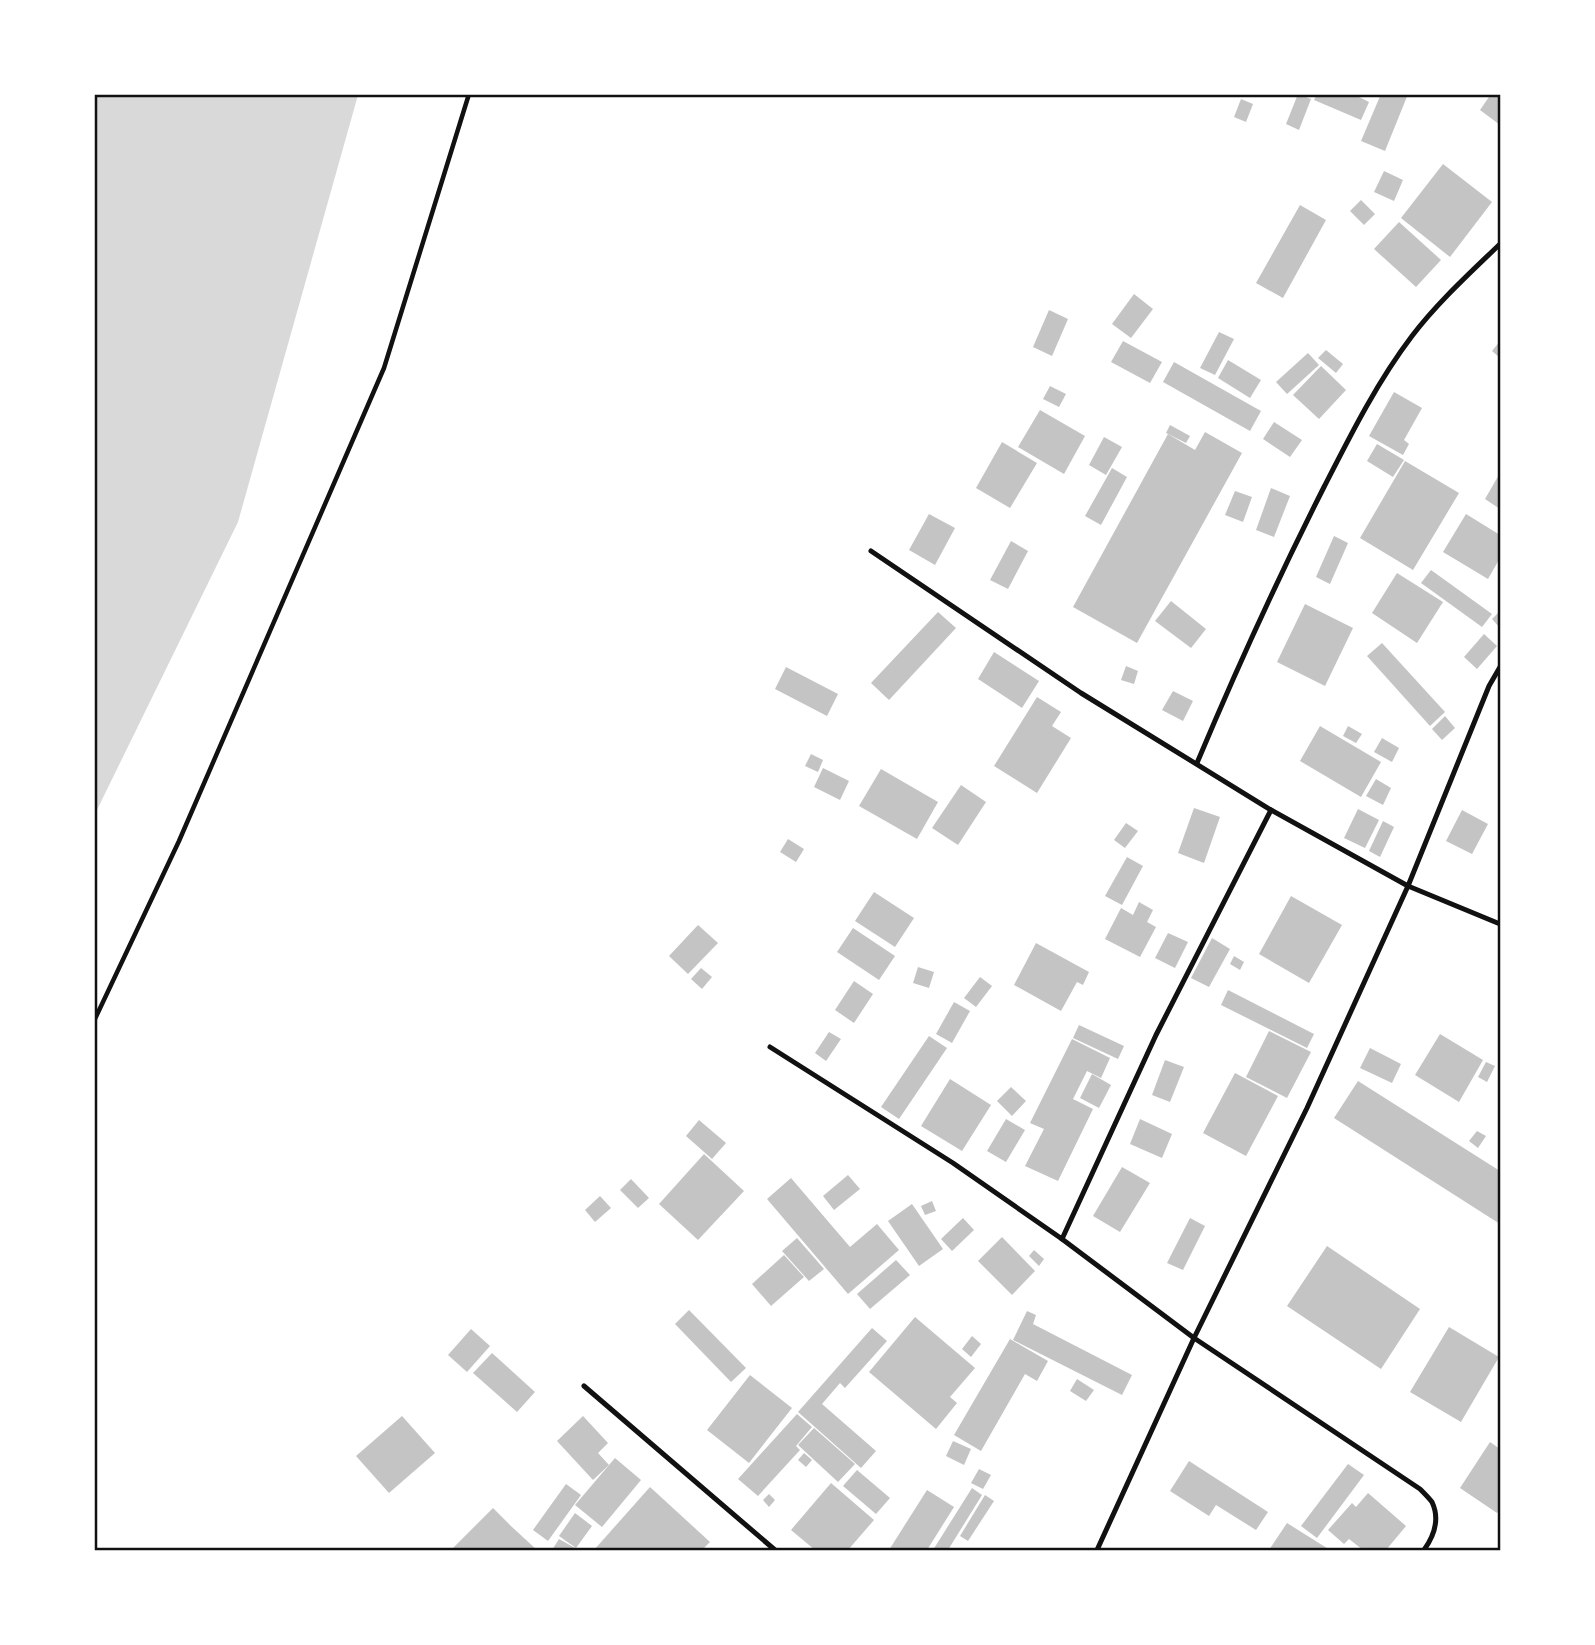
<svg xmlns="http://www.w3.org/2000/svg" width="1595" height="1645" font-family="Rubik,sans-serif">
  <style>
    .water { fill: #d9d9d9 }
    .building { fill: #c4c4c4 }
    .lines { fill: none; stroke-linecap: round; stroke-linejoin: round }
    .path { stroke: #111; stroke-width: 4.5 }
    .service { stroke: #111; stroke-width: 5 }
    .neatline { fill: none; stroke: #111; stroke-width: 2.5 }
  </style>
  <rect width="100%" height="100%" fill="#fff"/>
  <path class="water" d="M95,94L358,95L238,522L95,814Z"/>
  <g class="building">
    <path d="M1298,94L1311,99L1299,130L1286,124Z"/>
    <path d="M1317,94H1353L1369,102L1361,120L1314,100Z"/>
    <path d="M1381,94H1408L1385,151L1361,141Z"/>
    <path d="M1491,94H1500V125L1480,110Z"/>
    <path d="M1241,99L1253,104L1246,122L1234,117Z"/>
    <path d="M1443,164L1492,202L1450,257L1401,218Z"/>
    <path d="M1384,171L1403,180L1394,201L1374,192Z"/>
    <path d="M1361,200L1375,214L1364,225L1350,211Z"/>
    <path d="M1300,205L1326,220L1283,298L1256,283Z"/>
    <path d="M1399,222L1441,260L1416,287L1374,249Z"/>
    <path d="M1134,294L1153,309L1131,338L1112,324Z"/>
    <path d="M1049,310L1068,319L1052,356L1033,347Z"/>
    <path d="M1219,332L1234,339L1215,375L1200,368Z"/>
    <path d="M1123,341L1162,362L1150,383L1111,362Z"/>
    <path d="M1500,341V358L1492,351Z"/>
    <path d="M1326,350L1343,364L1336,373L1318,358Z"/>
    <path d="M1308,353L1319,365L1287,394L1276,382Z"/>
    <path d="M1228,360L1261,380L1250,398L1218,378Z"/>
    <path d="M1174,362L1261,411L1250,431L1163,382Z"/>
    <path d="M1321,366L1346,390L1319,419L1293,395Z"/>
    <path d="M1050,386L1066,394L1059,407L1043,399Z"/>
    <path d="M1394,392L1422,408L1404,440L1409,444L1403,455L1369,436Z"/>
    <path d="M1040,410L1085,436L1064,474L1018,447Z"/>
    <path d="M1274,422L1302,440L1290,457L1263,439Z"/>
    <path d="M1170,425L1190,436L1186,443L1166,433Z"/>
    <path d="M1205,432L1242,453L1137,643L1073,607L1168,434L1195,450Z"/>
    <path d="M1104,437L1122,447L1106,475L1089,465Z"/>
    <path d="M1002,442L1037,463L1010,508L976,488Z"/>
    <path d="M1377,444L1404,460L1393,477L1367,461Z"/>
    <path d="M1405,461L1459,493L1413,570L1360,538Z"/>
    <path d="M1112,468L1127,477L1101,525L1085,516Z"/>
    <path d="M1500,473V509L1485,499Z"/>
    <path d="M1271,488L1290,496L1274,537L1256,530Z"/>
    <path d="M1235,491L1252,497L1243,522L1225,515Z"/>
    <path d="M929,514L955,528L935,565L909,550Z"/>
    <path d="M1466,514L1500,535V558L1488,579L1443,552Z"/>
    <path d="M1334,536L1348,543L1330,584L1316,577Z"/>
    <path d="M1011,541L1028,551L1008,589L990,580Z"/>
    <path d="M1431,570L1492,614L1482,627L1421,583Z"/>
    <path d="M1397,573L1443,602L1417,643L1372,613Z"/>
    <path d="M1171,601L1206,629L1191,648L1155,621Z"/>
    <path d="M1305,604L1353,628L1325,686L1277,662Z"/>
    <path d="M1500,611V628L1492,619Z"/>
    <path d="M938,612L956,628L889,700L871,683Z"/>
    <path d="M1484,634L1497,646L1477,669L1464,657Z"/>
    <path d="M1382,643L1445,712L1430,726L1367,656Z"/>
    <path d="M994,652L1039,681L1022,708L978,679Z"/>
    <path d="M1126,666L1138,671L1134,684L1121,680Z"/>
    <path d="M786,667L838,694L827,716L775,689Z"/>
    <path d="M1173,691L1193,701L1183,721L1162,710Z"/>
    <path d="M1037,697L1061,712L1052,726L1071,738L1037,793L994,766Z"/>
    <path d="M1445,716L1455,728L1442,740L1432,729Z"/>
    <path d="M1320,726L1381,762L1361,797L1300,761Z"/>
    <path d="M1348,726L1362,734L1356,743L1343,736Z"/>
    <path d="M1382,738L1399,748L1392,762L1374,752Z"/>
    <path d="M811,754L823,760L818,772L805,766Z"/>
    <path d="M823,768L849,781L840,800L814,787Z"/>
    <path d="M881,769L938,802L917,839L859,806Z"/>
    <path d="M1376,779L1391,788L1383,805L1366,796Z"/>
    <path d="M961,785L986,802L958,845L932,828Z"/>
    <path d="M1194,808L1220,817L1204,863L1178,853Z"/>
    <path d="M1358,809L1379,820L1365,848L1344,838Z"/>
    <path d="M1462,810L1488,824L1472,854L1446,841Z"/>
    <path d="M1383,821L1394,827L1380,857L1369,851Z"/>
    <path d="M1126,823L1138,831L1125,848L1114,840Z"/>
    <path d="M788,839L804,849L796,862L780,852Z"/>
    <path d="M1127,857L1143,866L1122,905L1105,896Z"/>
    <path d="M874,892L914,918L895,947L855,921Z"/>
    <path d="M1291,896L1342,925L1309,983L1259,954Z"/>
    <path d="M1139,902L1153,910L1147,922L1156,927L1140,957L1105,939L1121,908L1133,915Z"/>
    <path d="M698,925L718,943L688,974L669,956Z"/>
    <path d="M853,928L895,956L879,980L837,952Z"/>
    <path d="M1168,933L1188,942L1175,968L1155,958Z"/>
    <path d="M1212,938L1230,949L1209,987L1191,978Z"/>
    <path d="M1036,943L1089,972L1083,985L1077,982L1061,1011L1014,985Z"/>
    <path d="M1234,956L1244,962L1240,970L1230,964Z"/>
    <path d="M918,967L934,972L929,988L913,983Z"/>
    <path d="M701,968L712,977L702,989L691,979Z"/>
    <path d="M980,977L992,986L976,1007L964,998Z"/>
    <path d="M854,981L873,994L854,1023L835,1010Z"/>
    <path d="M1228,990L1314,1034L1307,1048L1221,1005Z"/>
    <path d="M954,1002L970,1011L952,1043L936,1034Z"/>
    <path d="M1079,1025L1124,1046L1118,1059L1073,1038Z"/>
    <path d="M1269,1031L1311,1052L1287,1098L1246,1077Z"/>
    <path d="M829,1032L841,1039L826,1061L815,1053Z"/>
    <path d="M1440,1034L1483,1060L1459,1102L1415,1075Z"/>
    <path d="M929,1036L947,1048L899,1119L881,1107Z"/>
    <path d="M1072,1039L1110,1058L1101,1078L1087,1071L1073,1099L1093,1109L1058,1181L1025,1166L1044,1129L1030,1123Z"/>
    <path d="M1370,1048L1401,1064L1392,1083L1360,1068Z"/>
    <path d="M1165,1060L1184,1067L1170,1102L1152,1095Z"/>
    <path d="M1486,1062L1495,1066L1487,1082L1478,1077Z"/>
    <path d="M1235,1073L1278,1096L1246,1156L1203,1133Z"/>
    <path d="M1092,1074L1111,1085L1099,1108L1080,1098Z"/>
    <path d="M950,1079L991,1105L962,1151L921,1126Z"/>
    <path d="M1358,1081L1500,1171V1224L1334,1118Z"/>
    <path d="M1011,1087L1026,1101L1012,1116L997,1101Z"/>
    <path d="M1006,1119L1025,1130L1006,1162L987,1151Z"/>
    <path d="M1140,1119L1172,1134L1162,1158L1130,1144Z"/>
    <path d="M699,1120L726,1143L712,1159L686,1136Z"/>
    <path d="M1477,1131L1486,1136L1478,1148L1469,1141Z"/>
    <path d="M704,1154L744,1191L698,1240L659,1204Z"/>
    <path d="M1122,1167L1150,1183L1120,1232L1093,1216Z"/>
    <path d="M848,1175L860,1189L834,1210L823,1196Z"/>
    <path d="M791,1178L850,1247L877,1224L899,1250L848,1294L767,1199Z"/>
    <path d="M631,1179L649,1198L638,1208L620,1190Z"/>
    <path d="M600,1196L611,1208L595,1222L585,1210Z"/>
    <path d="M932,1201L936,1211L925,1215L921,1206Z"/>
    <path d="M912,1204L943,1249L919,1266L888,1221Z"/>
    <path d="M963,1218L974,1230L952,1251L941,1239Z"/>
    <path d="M1190,1218L1205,1226L1183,1270L1167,1263Z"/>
    <path d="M1002,1237L1035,1271L1012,1295L978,1261Z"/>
    <path d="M797,1238L824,1269L809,1281L782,1251Z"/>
    <path d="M1327,1246L1420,1309L1381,1369L1287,1306Z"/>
    <path d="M1034,1250L1044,1259L1039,1266L1029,1256Z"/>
    <path d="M784,1255L804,1277L771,1306L752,1284Z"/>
    <path d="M896,1260L910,1275L870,1309L857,1294Z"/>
    <path d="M689,1310L746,1368L731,1382L675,1324Z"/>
    <path d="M1027,1311L1036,1315L1033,1324L1132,1375L1122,1395L1013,1340Z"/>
    <path d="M915,1317L975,1368L950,1397L957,1403L936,1429L869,1372Z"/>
    <path d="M1449,1327L1499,1357L1461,1422L1410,1392Z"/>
    <path d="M872,1328L887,1341L845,1388L840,1383L822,1404L876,1451L861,1468L798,1412Z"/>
    <path d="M471,1329L490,1346L467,1372L448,1355Z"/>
    <path d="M972,1336L981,1344L971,1357L962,1349Z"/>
    <path d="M1010,1339L1048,1361L1037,1381L1025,1374L981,1451L954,1435Z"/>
    <path d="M492,1353L535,1392L517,1412L473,1373Z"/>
    <path d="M750,1375L792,1408L749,1463L707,1430Z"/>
    <path d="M1077,1379L1094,1390L1086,1401L1070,1391Z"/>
    <path d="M797,1414L812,1427L796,1446L800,1450L758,1496L738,1479Z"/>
    <path d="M402,1416L435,1453L389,1493L356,1456Z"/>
    <path d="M583,1416L608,1443L598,1453L609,1465L593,1480L557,1441Z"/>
    <path d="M814,1428L855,1464L838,1482L798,1445Z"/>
    <path d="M953,1441L971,1449L964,1465L946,1456Z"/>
    <path d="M1490,1442L1500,1449V1509L1497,1513L1460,1488Z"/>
    <path d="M804,1453L812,1460L806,1467L798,1460Z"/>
    <path d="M615,1458L641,1480L602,1527L575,1505Z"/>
    <path d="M1189,1461L1268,1512L1256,1530L1216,1505L1209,1516L1170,1491Z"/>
    <path d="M1348,1464L1364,1475L1317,1538L1301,1526Z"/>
    <path d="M979,1469L991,1475L983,1489L971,1483Z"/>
    <path d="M857,1470L890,1498L876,1514L843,1486Z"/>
    <path d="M831,1483L874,1520L848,1550H815L791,1530Z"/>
    <path d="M566,1484L581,1495L548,1541L533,1530Z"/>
    <path d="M650,1487L710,1542L702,1550H594Z"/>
    <path d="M972,1488L982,1495L948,1550H933Z"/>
    <path d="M927,1490L954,1507L927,1550H889Z"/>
    <path d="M1368,1493L1406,1526L1386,1550H1363L1349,1539L1344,1544L1328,1530L1352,1503L1356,1507Z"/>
    <path d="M769,1494L775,1500L769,1507L763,1500Z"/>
    <path d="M985,1495L994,1501L968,1541L960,1536Z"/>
    <path d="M493,1508L512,1527L537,1550H451Z"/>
    <path d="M575,1513L592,1526L576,1548L559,1536Z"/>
    <path d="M1287,1523L1330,1550H1269Z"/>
    <path d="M559,1539L575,1548L579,1550H552Z"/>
  </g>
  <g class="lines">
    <path class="path" d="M94,1021L179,841L384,368L469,94"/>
    <g class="service">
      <path d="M871,551L1081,693L1271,810L1408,886L1500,924"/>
      <path d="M1197,763C1236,670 1278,578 1324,487C1350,436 1377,382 1412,336C1438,302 1470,273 1500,244"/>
      <path d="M770,1047L953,1163L1062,1239L1194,1338L1420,1489C1424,1493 1429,1498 1432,1502C1440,1519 1434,1536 1424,1550"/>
      <path d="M1062,1239L1156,1035L1271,810"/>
      <path d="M584,1386L775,1550"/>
      <path d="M1097,1550L1194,1338L1307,1108L1408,886L1489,686L1500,667"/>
    </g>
  </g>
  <rect width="1595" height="1645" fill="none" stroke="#ffffff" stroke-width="192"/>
  <rect x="96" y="96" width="1403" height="1453" class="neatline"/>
</svg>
